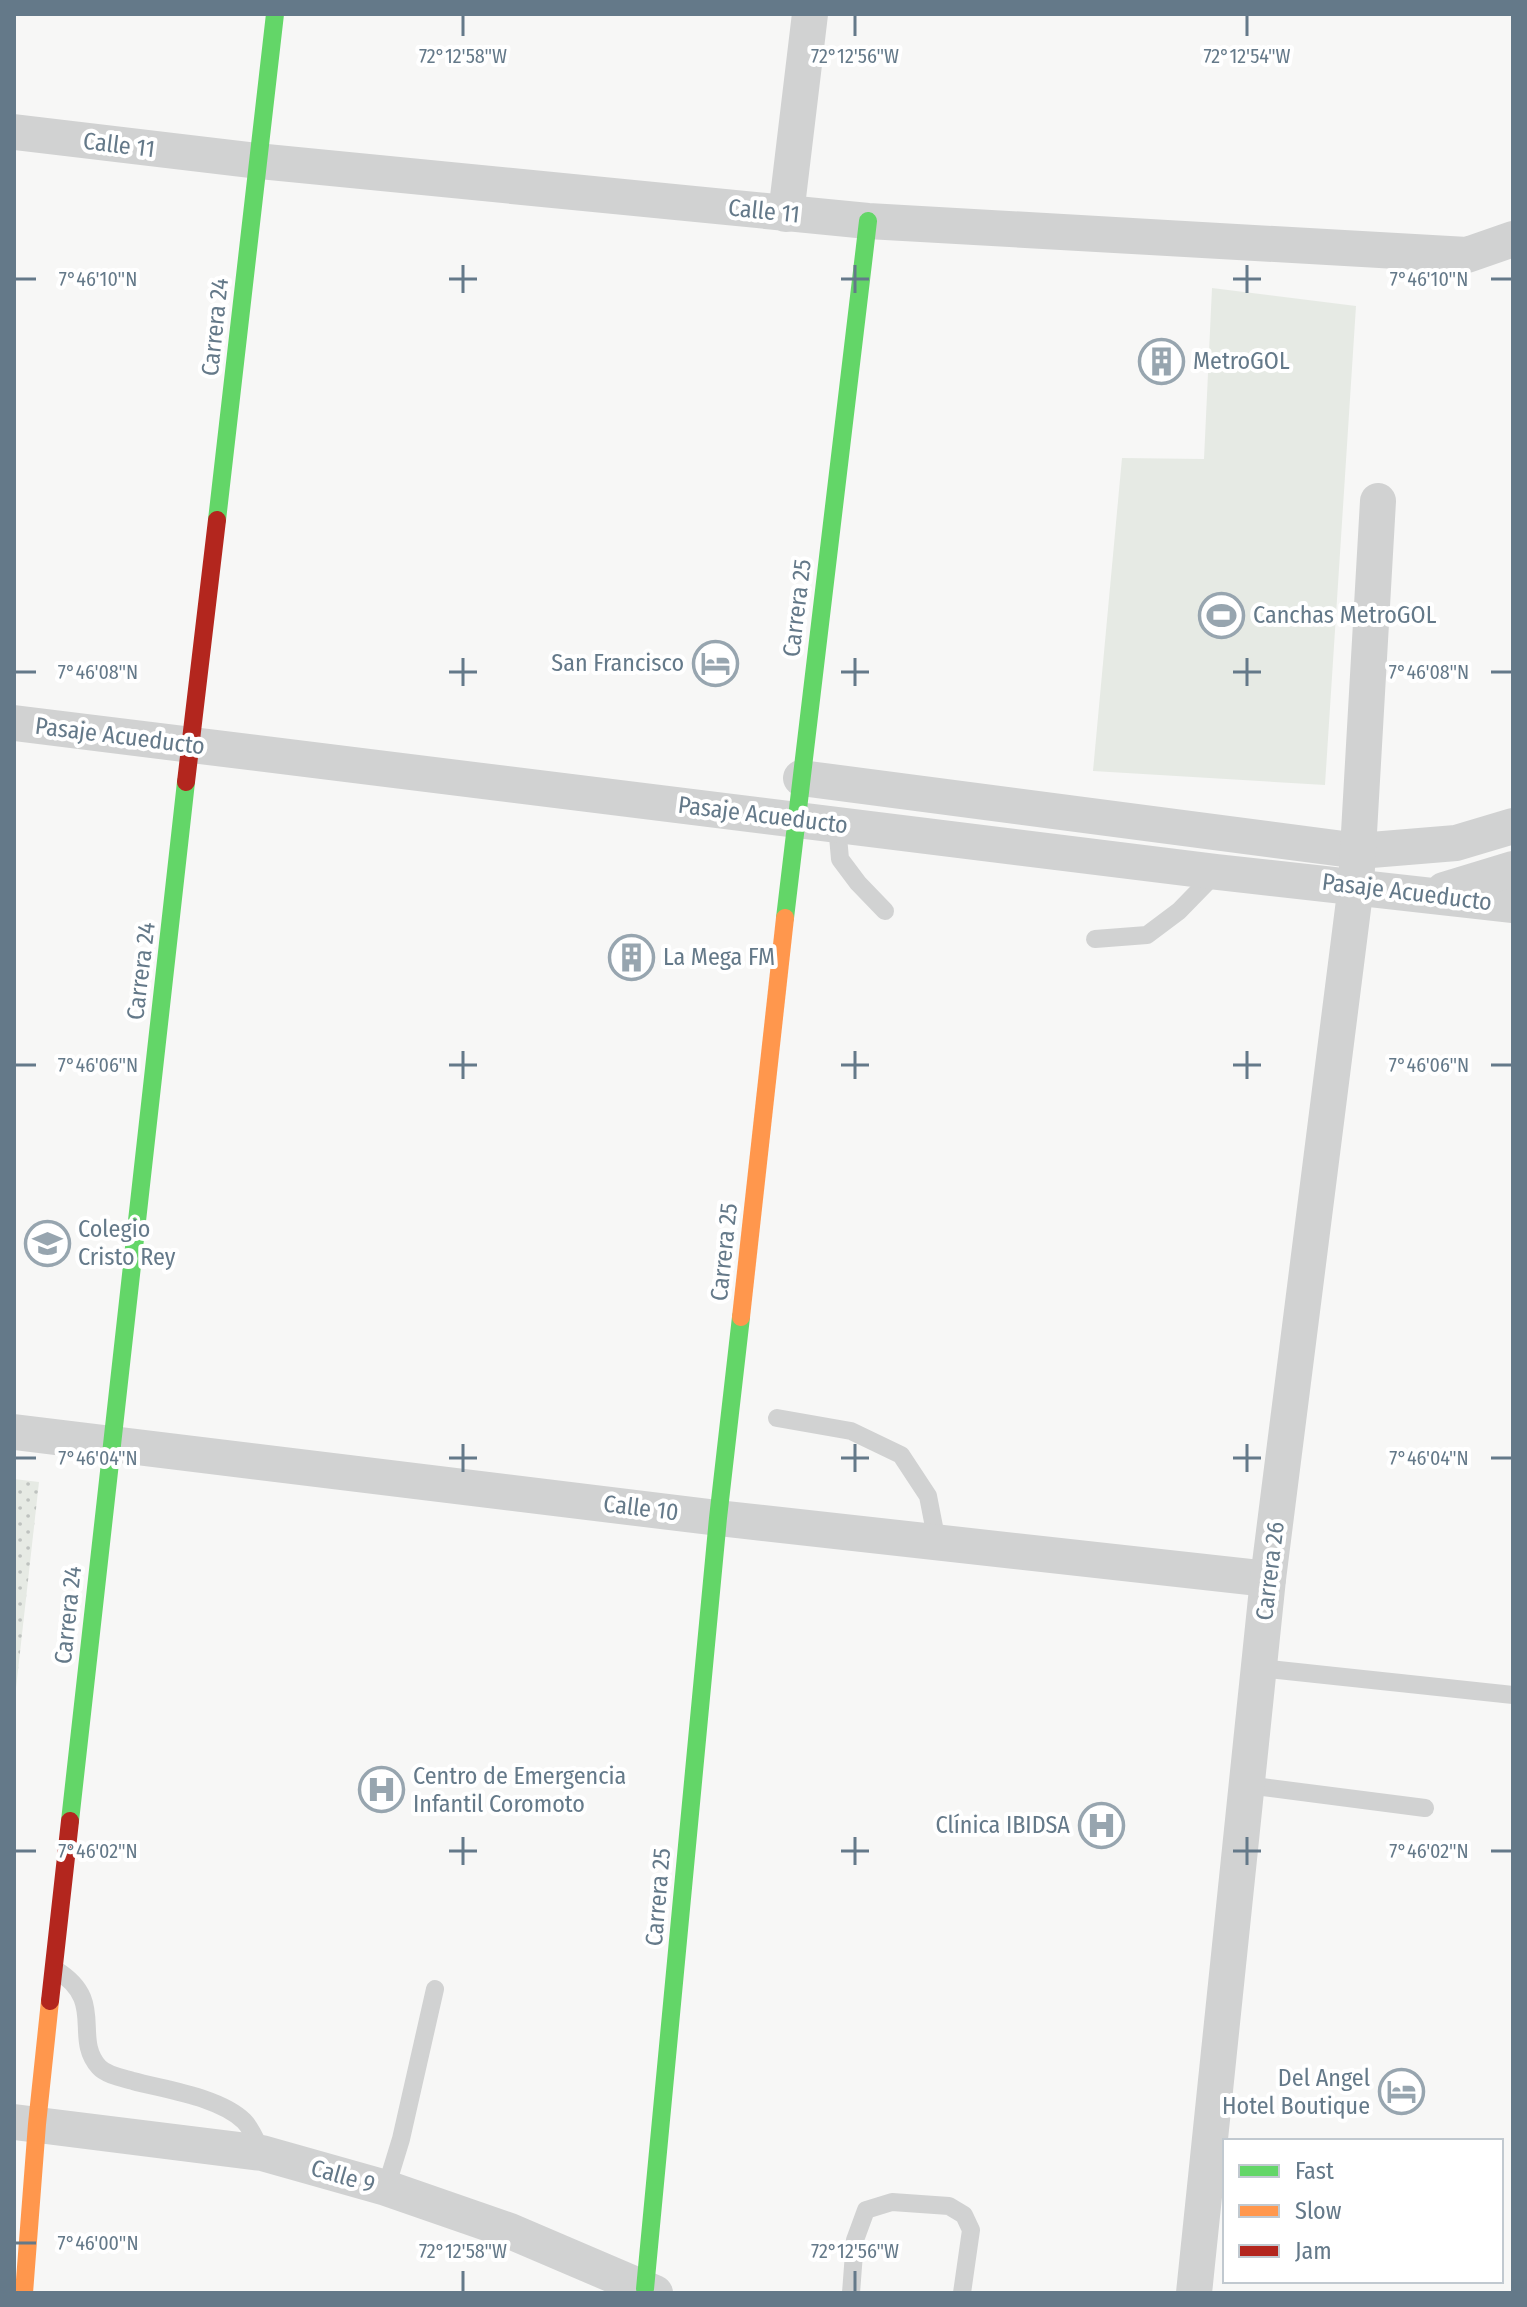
<svg xmlns="http://www.w3.org/2000/svg" width="1527" height="2307" font-family="'Fira Sans Condensed',sans-serif">
  <style>
    .grass { fill: url(#grass-dots) }
    .pitch { fill: #e6eae4 }
    .lines { fill: none; stroke-linecap: round; stroke-linejoin: round }
    .lane { stroke: #d1d2d2; stroke-width: 18 }
    .street { stroke: #d1d2d2; stroke-width: 36 }
    .fast { stroke: #63d668; stroke-width: 18 }
    .slow { stroke: #ff974d; stroke-width: 18 }
    .jam { stroke: #b3261e; stroke-width: 18 }
    .ticks { fill: none; stroke: #647989; stroke-width: 3 }
    .labels { text-anchor: middle; dominant-baseline: central; stroke-width: 8; stroke-linejoin: round; paint-order: stroke }
    .street-label { font-size: 24px; fill: #647989; stroke: #fff }
    .poi-label { font-size: 24px; fill: #647989; stroke: #fff; text-anchor: start }
    .ticks-label { font-size: 20px; text-anchor: middle; fill: #647989; stroke: #fff; stroke-width: 8; stroke-linejoin: round; paint-order: stroke }
  </style>
  <defs>
    <pattern id="grass-dots" width="8" height="8" patternUnits="userSpaceOnUse" patternTransform="scale(2)"><rect width="8" height="8" fill="#e6eae4"/><path d="M2 2h.1M6 6h.1" fill="none" stroke="#bec2bf" stroke-width="1.8" stroke-linecap="round"/></pattern>
  </defs>
  <rect width="100%" height="100%" fill="#f7f7f6"/>
  <path class="grass" d="M14,1479L39,1482L14,1706Z"/>
  <path class="pitch" d="M1212,288L1356,306L1325,785L1093,771L1122,458L1204,459Z"/>
  <g class="lines">
    <g class="lane">
      <path d="M837,825L840,859L858,883L885,911"/>
      <path d="M1095,939L1147,935L1179,911L1217,872"/>
      <path d="M777,1418L851,1431L901,1455L928,1496L937,1542"/>
      <path d="M1259,1668L1513,1695"/>
      <path d="M1247,1785L1425,1808"/>
      <path d="M56,1970C107,2001 72,2037 99,2067C106,2075 123,2078 133,2081C166,2090 219,2097 244,2121C252,2129 257,2143 262,2153"/>
      <path d="M386,2188L401,2139L435,1989"/>
      <path d="M851,2293L855,2240L866,2210L892,2202L949,2206L964,2215L971,2230L962,2293"/>
    </g>
    <g class="street">
      <path d="M14,132L258,161L868,221L1467,255L1513,239"/>
      <path d="M786,214L810,14"/>
      <path d="M14,723L1217,872L1513,905"/>
      <path d="M801,778L1359,851L1456,843L1513,826"/>
      <path d="M1444,890L1513,869"/>
      <path d="M14,1432L718,1518L1268,1579"/>
      <path d="M14,2122L262,2153L386,2188L510,2231L655,2293"/>
      <path d="M1194,2293L1268,1579L1356,885L1378,501"/>
    </g>
    <g class="fast">
      <path d="M217,520L275,14"/>
      <path d="M785,918L868,221"/>
      <path d="M70,1821L186,782"/>
      <path d="M645,2289L718,1518L741,1317"/>
    </g>
    <g class="slow">
      <path d="M741,1317L785,918"/>
      <path d="M24,2293L37,2124L50,2001"/>
    </g>
    <g class="jam">
      <path d="M186,782L217,520"/>
      <path d="M50,2001L70,1821"/>
    </g>
  </g>
  <path class="ticks" d="M463,16V36M855,16V36M1247,16V36M463,265V293M855,265V293M1247,265V293M16,279H36M449,279H477M841,279H869M1233,279H1261M1491,279H1511M463,658V686M855,658V686M1247,658V686M16,672H36M449,672H477M841,672H869M1233,672H1261M1491,672H1511M463,1051V1079M855,1051V1079M1247,1051V1079M16,1065H36M449,1065H477M841,1065H869M1233,1065H1261M1491,1065H1511M463,1444V1472M855,1444V1472M1247,1444V1472M16,1458H36M449,1458H477M841,1458H869M1233,1458H1261M1491,1458H1511M463,1837V1865M855,1837V1865M1247,1837V1865M16,1851H36M449,1851H477M841,1851H869M1233,1851H1261M1491,1851H1511M16,2243H36M463,2271V2291M855,2271V2291"/>
  <defs>
    <symbol id="building-ring" viewBox="-11 -11 22 22"><circle r="9.5" fill="#fff" stroke="#97a5af" stroke-width="1.5"/><path d="M-4-6H4V6H1V3H-1V6H-4ZM-2.5-4.3h1.7v1.8h-1.7ZM.8-4.3h1.7v1.8H.8ZM-2.5-1h1.7V.8h-1.7ZM.8-1h1.7V.8H.8Z" fill="#97a5af"/></symbol>
    <symbol id="stadium-ring" viewBox="-11 -11 22 22"><circle r="9.5" fill="#fff" stroke="#97a5af" stroke-width="1.5"/><path d="M0-5a6.5 5 0 1 0 0 10a6.5 5 0 1 0 0-10ZM-3.5-1.8h7v3.6h-7Z" fill="#97a5af"/></symbol>
    <symbol id="hotel-ring" viewBox="-11 -11 22 22"><circle r="9.5" fill="#fff" stroke="#97a5af" stroke-width="1.5"/><path d="M-6-4.5h1.5V1H6V5H4.5V3h-9V5H-6ZM-4 0a1.8 1.8 0 1 1 3.6 0ZM.5 0V-2.5h3Q6-2.5 6 0Z" fill="#97a5af"/></symbol>
    <symbol id="school-ring" viewBox="-11 -11 22 22"><circle r="9.5" fill="#fff" stroke="#97a5af" stroke-width="1.5"/><path d="M0-5L7-2L0 1L-7-2ZM-4 1L0 2.5L4 1V4Q0 6-4 4Z" fill="#97a5af"/></symbol>
    <symbol id="hospital-ring" viewBox="-11 -11 22 22"><circle r="9.5" fill="#fff" stroke="#97a5af" stroke-width="1.5"/><path d="M-5-5h3v3.5h4V-5h3V5h-3V1.5h-4V5h-3Z" fill="#97a5af"/></symbol>
  </defs>
  <g fill-rule="evenodd">
    <use href="#building-ring" x="1136" y="336" width="51" height="51"/>
    <use href="#stadium-ring" x="1196" y="590" width="51" height="51"/>
    <use href="#hotel-ring" x="690" y="638" width="51" height="51"/>
    <use href="#building-ring" x="606" y="932" width="51" height="51"/>
    <use href="#school-ring" x="22" y="1218" width="51" height="51"/>
    <use href="#hospital-ring" x="356" y="1764" width="51" height="51"/>
    <use href="#hospital-ring" x="1076" y="1800" width="51" height="51"/>
    <use href="#hotel-ring" x="1376" y="2066" width="51" height="51"/>
  </g>
  <g class="labels">
    <g class="street-label">
      <text transform="translate(119 145) rotate(7)">Calle 11</text>
      <text transform="translate(764 211) rotate(6)">Calle 11</text>
      <text transform="translate(215 327) rotate(-84)">Carrera 24</text>
      <text transform="translate(797 608) rotate(-83)">Carrera 25</text>
      <text transform="translate(120 736) rotate(7)">Pasaje Acueducto</text>
      <text transform="translate(763 815) rotate(7)">Pasaje Acueducto</text>
      <text transform="translate(1407 892) rotate(7)">Pasaje Acueducto</text>
      <text transform="translate(141 971) rotate(-83)">Carrera 24</text>
      <text transform="translate(724 1252) rotate(-84)">Carrera 25</text>
      <text transform="translate(641 1508) rotate(7)">Calle 10</text>
      <text transform="translate(1270 1571) rotate(-83)">Carrera 26</text>
      <text transform="translate(68 1615) rotate(-84)">Carrera 24</text>
      <text transform="translate(658 1897) rotate(-85)">Carrera 25</text>
      <text transform="translate(343 2176) rotate(16)">Calle 9</text>
    </g>
    <g class="poi-label">
      <text x="1193" y="361">MetroGOL</text>
      <text x="1253" y="615">Canchas MetroGOL</text>
      <text x="684" y="663" text-anchor="end">San Francisco</text>
      <text x="663" y="957">La Mega FM</text>
      <text x="78" y="1229">Colegio<tspan x="78" dy="28">Cristo Rey</tspan></text>
      <text x="413" y="1776">Centro de Emergencia<tspan x="413" dy="28">Infantil Coromoto</tspan></text>
      <text x="1070" y="1825" text-anchor="end">Clínica IBIDSA</text>
      <text x="1370" y="2078" text-anchor="end">Del Angel<tspan x="1370" dy="28">Hotel Boutique</tspan></text>
    </g>
  </g>
  <g class="ticks-label">
    <text x="463" y="63">72°12'58"W</text>
    <text x="855" y="63">72°12'56"W</text>
    <text x="1247" y="63">72°12'54"W</text>
    <text x="98" y="286">7°46'10"N</text>
    <text x="1429" y="286">7°46'10"N</text>
    <text x="98" y="679">7°46'08"N</text>
    <text x="1429" y="679">7°46'08"N</text>
    <text x="98" y="1072">7°46'06"N</text>
    <text x="1429" y="1072">7°46'06"N</text>
    <text x="98" y="1465">7°46'04"N</text>
    <text x="1429" y="1465">7°46'04"N</text>
    <text x="98" y="1858">7°46'02"N</text>
    <text x="1429" y="1858">7°46'02"N</text>
    <text x="98" y="2250">7°46'00"N</text>
    <text x="463" y="2258">72°12'58"W</text>
    <text x="855" y="2258">72°12'56"W</text>
  </g>
  <rect width="1527" height="2307" fill="none" stroke="#647989" stroke-width="32"/>
  <rect x="1223" y="2139" width="280" height="144" fill="#ffffff" stroke="#c1c9d0" stroke-width="2"/>
  <rect x="1239" y="2165" width="40" height="12" fill="#63d668" stroke="#c1c9d0" stroke-width="2"/>
  <text x="1295" y="2179" font-size="24" fill="#647989">Fast</text>
  <rect x="1239" y="2205" width="40" height="12" fill="#ff974d" stroke="#c1c9d0" stroke-width="2"/>
  <text x="1295" y="2219" font-size="24" fill="#647989">Slow</text>
  <rect x="1239" y="2245" width="40" height="12" fill="#b3261e" stroke="#c1c9d0" stroke-width="2"/>
  <text x="1295" y="2259" font-size="24" fill="#647989">Jam</text>
</svg>
